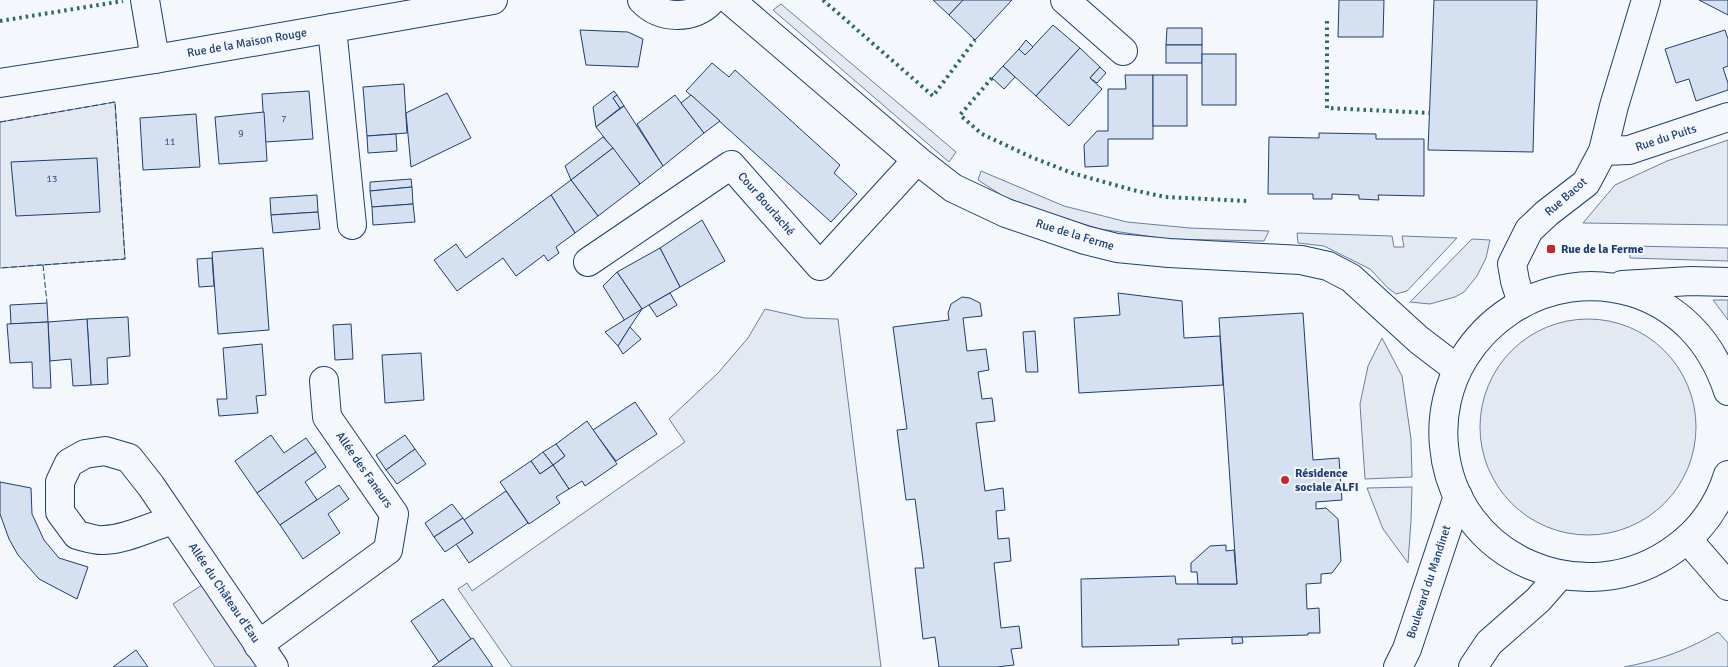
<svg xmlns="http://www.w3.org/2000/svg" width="1728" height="667" font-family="Signika,sans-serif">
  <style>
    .green { fill: #e3e9f0; stroke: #687fa3 }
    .parking { fill: #e3e8f0; stroke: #687fa3 }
    .building { fill: #d5e0f0; stroke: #1d3f73 }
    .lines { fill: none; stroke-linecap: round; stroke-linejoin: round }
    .minor-casing { stroke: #1d3f73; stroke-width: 30 }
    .minor { stroke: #f4f7fb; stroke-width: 28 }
    .hedge { stroke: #2c6c60; stroke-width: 4; stroke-dasharray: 2.5 4; stroke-linecap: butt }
    .fence { stroke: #1d3f73; stroke-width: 1; stroke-dasharray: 6 2.5; stroke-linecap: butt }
    .poi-dot { fill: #c62828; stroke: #f4f7fb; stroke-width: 2 }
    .labels { text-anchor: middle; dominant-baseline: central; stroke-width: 4; stroke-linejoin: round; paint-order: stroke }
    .number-label { font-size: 10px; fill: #4b6792 }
    .street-label { font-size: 12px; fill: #1d3f73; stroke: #f4f7fb }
    .poi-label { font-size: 12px; font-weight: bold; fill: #1d3f73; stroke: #f4f7fb; text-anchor: start }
  </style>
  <rect width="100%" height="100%" fill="#f4f7fb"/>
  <g class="green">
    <path d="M781,4L956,152L949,162L773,10Z"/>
    <path d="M115,102L125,259L0,268V122Z"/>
    <path d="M1728,140V225L1583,223L1615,185L1667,161Z"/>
    <path d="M981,171L1064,206L1127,222L1190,228L1269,231L1264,241L1167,239L1100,229L1045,213L1003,196L978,180Z"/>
    <path d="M1297,233L1392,236L1394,247H1404L1402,236L1457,238L1407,291L1396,294L1388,288L1370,269L1324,246L1298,243Z"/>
    <path d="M1472,239L1490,240L1486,258L1477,276L1464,292L1455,297L1430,304L1410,302Z"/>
    <path d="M1630,246L1728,248V261L1630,258Z"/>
    <path d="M1713,300H1728V320Z"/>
    <path d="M765,309L805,318L838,319L881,667H512L458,589L467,583L472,591L685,442L669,419L718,373L748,338Z"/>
    <circle cx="1588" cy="427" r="108"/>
    <path d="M1382,338L1402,376L1411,439L1412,477L1365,479L1360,404L1368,366Z"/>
    <path d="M1412,487L1411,521L1408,563L1383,529L1367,488Z"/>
    <path d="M1718,632L1728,643V667H1624C1657,661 1688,650 1718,632Z"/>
  </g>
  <path class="parking" d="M205,583L258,667H215L173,604Z"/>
  <g class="building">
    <path d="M933,0H963L949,15Z"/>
    <path d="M963,0H1012L975,40L949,15Z"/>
    <path d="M1339,0H1384L1383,37H1338Z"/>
    <path d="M1434,0H1537L1533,152L1428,150Z"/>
    <path d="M1699,0H1728V15Z"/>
    <path d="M1053,25L1080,48L1036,96L1003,66L1019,49L1025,55Z"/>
    <path d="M1167,28H1202V45H1166Z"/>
    <path d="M580,30L628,32L643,39L638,67L586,65Z"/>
    <path d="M1725,30L1728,39V66L1723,68L1728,83V90L1696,101L1689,79L1676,83L1665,49Z"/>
    <path d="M1026,40L1033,47L1025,55L1019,49Z"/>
    <rect x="1166" y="45" width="36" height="18"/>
    <path d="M1080,48L1100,67L1090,78L1102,89L1069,126L1036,96Z"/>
    <rect x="1202" y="54" width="34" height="51"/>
    <path d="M712,63L729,77L735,70L840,165L834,173L857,194L831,222L686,91Z"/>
    <path d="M1003,66L1015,77L1004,89L992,78Z"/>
    <path d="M1100,67L1106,73L1097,83L1090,78Z"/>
    <path d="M1125,75H1153V139H1108V166L1085,167L1084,145L1097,131H1108V89H1126Z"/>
    <rect x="1153" y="75" width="34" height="51"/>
    <path d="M404,84L407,133L367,136L363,87Z"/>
    <path d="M309,91L313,139L265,142L262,94Z"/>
    <path d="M614,91L617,95L613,98L620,108L596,127L593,107Z"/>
    <path d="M447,93L471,138L411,167L406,113Z"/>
    <path d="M617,95L624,106L620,108L613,98Z"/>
    <path d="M675,95L704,133L663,166L637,124Z"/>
    <path d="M691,95L720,121L704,133L681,103Z"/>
    <path d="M624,106L663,166L640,184L596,127Z"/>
    <path d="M264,112L267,161L219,164L215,117Z"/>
    <path d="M196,114L200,167L143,170L140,118Z"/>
    <path d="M1319,133L1376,134V139H1424V196L1378,195L1379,200L1359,199V195L1332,194V199H1313V194H1268L1269,137L1319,138Z"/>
    <path d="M396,134L397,151L368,153L367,136Z"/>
    <path d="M603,137L613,148L571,180L565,166Z"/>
    <path d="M613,148L640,184L598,216L571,180Z"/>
    <path d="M97,158L100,212L16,216L11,162Z"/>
    <path d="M411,179L412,187L370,191V182Z"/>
    <path d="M571,180L598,216L575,233L551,195Z"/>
    <path d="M412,187L413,204L372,207L370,191Z"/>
    <path d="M317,195L318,212L271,215L270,198Z"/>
    <path d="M551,195L575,233L556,247L559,253L548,261L544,255L516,276L503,258L457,291L434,260L456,244L466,258Z"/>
    <path d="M413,204L415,222L373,225L372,207Z"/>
    <path d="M318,212L320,229L273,233L271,215Z"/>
    <path d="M702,220L725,261L680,287L660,248Z"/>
    <path d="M263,248L269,330L218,334L212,252Z"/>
    <path d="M660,248L680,287L642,309L617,272Z"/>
    <path d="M212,258L214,286L199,287L197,259Z"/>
    <path d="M617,272L642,309L625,321L603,286Z"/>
    <path d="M670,293L677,305L657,317L649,305Z"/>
    <path d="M1118,293L1182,301L1184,338L1220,336L1223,385L1079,393L1074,318L1120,315Z"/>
    <path d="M962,297L970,298L980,303L982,316L963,318L967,351L986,349L989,370L978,372L982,399L992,398L995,421L976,423L985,491L1003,488L1005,510L996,511L998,539L1009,538L1011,561L994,563L1001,628L1019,626L1022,648L1011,649L1014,665L997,667H939L935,637L923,639L915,568H924L915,499L906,500L897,430L907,429L893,327L949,320L948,313L951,304Z"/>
    <path d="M47,303L48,322L11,324L10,305Z"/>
    <path d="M642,309L630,327L618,346L605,332Z"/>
    <path d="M1303,313L1313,460L1339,458L1342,500L1316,502V509L1326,508L1338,519L1341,561L1332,573L1321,574V583L1306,584L1307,609L1319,608L1320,633H1308V635L1178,639L1179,645L1082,647L1081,579L1175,576L1176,584H1237L1219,318Z"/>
    <path d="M128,317L130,356L107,358L108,384L91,385L87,319Z"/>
    <path d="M87,319L91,385L73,386L71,359L50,361L48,322Z"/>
    <path d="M48,322L51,388H33L32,362L10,363L7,324Z"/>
    <path d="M351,324L353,359L335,360L333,325Z"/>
    <path d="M630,327L641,339L623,354L618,346Z"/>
    <path d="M1035,331L1038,372H1026L1023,332Z"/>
    <path d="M262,344L266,395L256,396L258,413L219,416L217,399H227L223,348Z"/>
    <path d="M421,353L424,400L385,403L382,355Z"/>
    <path d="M635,402L657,434L616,461L593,430Z"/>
    <path d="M587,421L617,464L585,486L582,481L569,489L553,465L565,456L556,444Z"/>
    <path d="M271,435L284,453L306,438L316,452L257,493L235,461Z"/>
    <path d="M405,435L415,449L386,470L376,455Z"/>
    <path d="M556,444L565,456L553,465L543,452Z"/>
    <path d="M415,449L426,464L397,484L386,470Z"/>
    <path d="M316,452L326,467L305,482L317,500L280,525L257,493Z"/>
    <path d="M543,452L553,465L540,474L531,461Z"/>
    <path d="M531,461L540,474L553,465L569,489L556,497L560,503L529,524L500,482Z"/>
    <path d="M0,482L31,488L32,514L44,540L59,558L88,567L77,599L39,579L18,555L9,539L0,514Z"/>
    <path d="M339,485L349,499L328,514L340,533L303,559L280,525Z"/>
    <path d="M506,491L528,523L469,563L456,544L473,533L464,520Z"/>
    <path d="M452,504L463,518L434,537L425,523Z"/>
    <path d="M463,518L473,533L445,552L434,537Z"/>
    <path d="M1226,545V551L1234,550L1237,584H1198L1197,572H1191V563L1210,546Z"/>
    <path d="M443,599L471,639L439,662L411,621Z"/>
    <path d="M1232,637H1242L1243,643L1232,644Z"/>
    <path d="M473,638L493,667H432L471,639Z"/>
    <path d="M136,650L148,667H113Z"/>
  </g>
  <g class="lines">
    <defs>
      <g id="minor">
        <path d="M145,0L155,59"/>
        <path d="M642,0C661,20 694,20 712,0"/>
        <path d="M730,0L917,160L953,188L1006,213L1085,240L1117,248L1169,253L1301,260L1328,266L1351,278L1419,340L1457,369"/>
        <path d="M1065,0L1123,51"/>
        <path d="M332,28L352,225"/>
        <path d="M0,83L155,59L493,0"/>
        <path d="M1603,151L1629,150L1728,117"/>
        <path d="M588,262L731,165L820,266L917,160"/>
        <path d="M1622,285L1691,281L1728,282"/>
        <path d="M1522,303L1515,281L1512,264L1529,230L1547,213L1586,183L1603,151L1614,106L1646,0"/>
        <path d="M1728,391C1720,367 1708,345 1690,327C1622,260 1513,279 1464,358C1448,384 1441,416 1444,446C1454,560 1586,615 1676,548C1701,530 1719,504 1728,475"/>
        <path d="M174,520C151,526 128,539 104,540C96,541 85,537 77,535L60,512V482L69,463L85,454L105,451L129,458L151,486L274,667"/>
        <path d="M1688,540L1728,586"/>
        <path d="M258,645L388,550L394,514L327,417L324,381"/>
        <path d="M1398,667L1407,649L1458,496"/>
        <path d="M1473,667L1489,643L1538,600L1560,575"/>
      </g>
    </defs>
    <use href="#minor" class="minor-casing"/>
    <use href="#minor" class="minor"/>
    <g class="hedge">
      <path d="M823,0L933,96L975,40"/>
      <path d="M0,21L123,1"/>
      <path d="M1327,21V108L1430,113"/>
      <path d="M992,78L960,115L982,134L1031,157L1072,173L1133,190L1165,197L1247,201"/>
    </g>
    <g class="fence">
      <path d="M0,122L115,102L125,259L0,268"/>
      <path d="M43,265L47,303"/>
    </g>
  </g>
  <g class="poi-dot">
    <rect x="1546" y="244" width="10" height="10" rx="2.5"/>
    <circle cx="1285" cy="480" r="5"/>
  </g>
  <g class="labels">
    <g class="number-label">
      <text x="284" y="119">7</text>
      <text x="241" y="134">9</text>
      <text x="170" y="142">11</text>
      <text x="52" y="179">13</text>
    </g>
    <g class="street-label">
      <text transform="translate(247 43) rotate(-10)">Rue de la Maison Rouge</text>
      <text transform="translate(1666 138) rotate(-18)">Rue du Puits</text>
      <text transform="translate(1566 197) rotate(-41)">Rue Bacot</text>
      <text transform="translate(766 204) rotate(49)">Cour Bourlaché</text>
      <text transform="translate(1075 235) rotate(17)">Rue de la Ferme</text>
      <text transform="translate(364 470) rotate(55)">Allée des Faneurs</text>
      <text transform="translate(1429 582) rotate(-72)">Boulevard du Mandinet</text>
      <text transform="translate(224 593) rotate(56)">Allée du Château d'Eau</text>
    </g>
    <g class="poi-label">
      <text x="1561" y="249">Rue de la Ferme</text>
      <text x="1295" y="473">Résidence<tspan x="1295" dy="14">sociale ALFI</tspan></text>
    </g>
  </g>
</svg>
